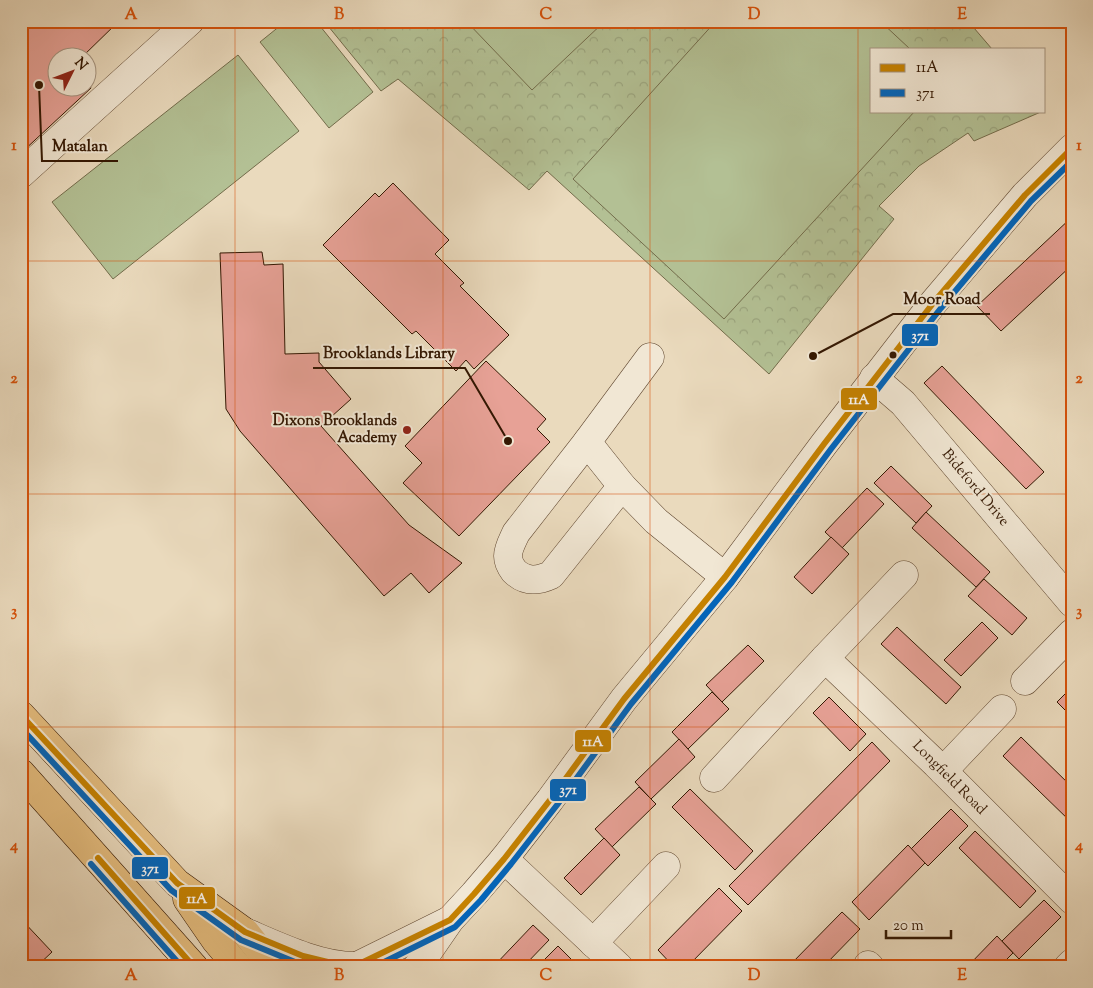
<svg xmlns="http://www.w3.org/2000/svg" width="1093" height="988" font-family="'Sorts Mill Goudy',serif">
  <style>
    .forest { fill: url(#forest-crowns); stroke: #736c4b }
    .pitch { fill: #b3c094; stroke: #736c4b }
    .building { fill: #e7a196; stroke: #331702 }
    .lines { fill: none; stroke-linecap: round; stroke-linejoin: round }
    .minor-casing { stroke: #614831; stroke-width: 29 }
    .highway-casing { stroke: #331702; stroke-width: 29 }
    .minor { stroke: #f1e7d4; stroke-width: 28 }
    .highway { stroke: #e5bd7e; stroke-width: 28 }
    .bus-1-casing { stroke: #f1e7d4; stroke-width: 10 }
    .bus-2-casing { stroke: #f1e7d4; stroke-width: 10 }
    .bus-1 { stroke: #c68200; stroke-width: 6 }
    .bus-2 { stroke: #0065bd; stroke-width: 6 }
    .grid { fill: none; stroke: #d6520b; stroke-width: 1; stroke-opacity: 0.55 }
    .bus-dot { fill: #331702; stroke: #f1e7d4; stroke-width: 2 }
    .poi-dot { fill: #8f2418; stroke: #f1e7d4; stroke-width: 2 }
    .labels { text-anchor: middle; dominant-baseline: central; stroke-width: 4; stroke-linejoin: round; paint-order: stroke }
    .poi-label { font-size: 15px; font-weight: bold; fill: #331702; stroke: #f1e7d4; text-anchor: end }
    .street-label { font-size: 15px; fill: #331702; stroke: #f1e7d4 }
    .leader { fill: none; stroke: #331702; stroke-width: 2 }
    .callout-dot { fill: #331702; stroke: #f1e7d4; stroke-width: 2 }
    .callout-label { font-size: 16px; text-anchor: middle; font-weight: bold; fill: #331702; stroke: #f1e7d4; stroke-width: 4; stroke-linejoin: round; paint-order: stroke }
    .line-badge { stroke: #f1e7d4; stroke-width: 2 }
    .badge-label { font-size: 14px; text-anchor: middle; font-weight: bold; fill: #fff }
    .neatline { fill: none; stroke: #d6520b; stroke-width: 2 }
    .grid-label { font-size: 16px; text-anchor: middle; font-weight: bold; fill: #d6520b }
  </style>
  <defs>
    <pattern id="forest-crowns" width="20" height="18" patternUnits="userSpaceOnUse" patternTransform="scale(1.25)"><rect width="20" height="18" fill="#b3c094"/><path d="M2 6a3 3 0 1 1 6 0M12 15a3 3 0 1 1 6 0" fill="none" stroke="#9aa47e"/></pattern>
  </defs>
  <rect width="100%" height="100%" fill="#eadabd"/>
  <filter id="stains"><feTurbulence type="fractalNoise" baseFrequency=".004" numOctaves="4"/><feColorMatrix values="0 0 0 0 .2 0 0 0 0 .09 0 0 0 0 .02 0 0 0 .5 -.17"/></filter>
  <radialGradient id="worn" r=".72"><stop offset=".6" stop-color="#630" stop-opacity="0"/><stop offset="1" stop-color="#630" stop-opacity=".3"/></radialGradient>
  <path class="forest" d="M324,21H968L992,49H872V111H1043L974,141L968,133L919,166L879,206L894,219L769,374L547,171L529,190L398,79L381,91Z"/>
  <g class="pitch">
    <path d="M286,21H316L373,92L329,128L260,42Z"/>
    <path d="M466,21H605L532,90Z"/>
    <path d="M716,21H880L910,49H872V111H915L724,319L573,179Z"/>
    <path d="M238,55L299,131L113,279L52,202Z"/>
  </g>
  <g class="building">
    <path d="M21,21H119L81,58H58V88H88V83L91,88L21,153Z"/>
    <path d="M393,183L449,240L435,254L464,283L460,286L509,335L474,369L466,360L456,371L416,331L412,334L323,245L375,193L379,197Z"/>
    <path d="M1072,217V265L1001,331L977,306Z"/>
    <path d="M262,252L264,265L283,264L285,354L319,353V362L351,399L321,426L409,525L462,563L429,593L411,573L384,596L240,431L226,409L220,253Z"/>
    <path d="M486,361L546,419L537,429L550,442L459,536L403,483L422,463L405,446Z"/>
    <path d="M942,366L1044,472L1026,489L924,383Z"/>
    <path d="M891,466L932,506L916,523L874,483Z"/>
    <path d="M867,488L884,504L842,548L825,532Z"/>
    <path d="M926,512L990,572L976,587L912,528Z"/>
    <path d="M831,537L849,554L812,594L794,577Z"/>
    <path d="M984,579L1027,618L1012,635L968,596Z"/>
    <path d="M982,622L998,638L961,676L944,660Z"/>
    <path d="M897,627L961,687L946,704L881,644Z"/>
    <path d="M748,645L764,661L722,702L706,685Z"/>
    <path d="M1072,687V717L1057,702Z"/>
    <path d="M712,692L729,709L688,749L672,732Z"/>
    <path d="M829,697L866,734L850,751L813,713Z"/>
    <path d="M1021,737L1072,787V823L1003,756Z"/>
    <path d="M679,739L695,757L651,799L635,782Z"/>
    <path d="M872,742L890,761L748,905L729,886Z"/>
    <path d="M639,787L656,804L612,847L595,829Z"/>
    <path d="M690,789L753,851L735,870L672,807Z"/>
    <path d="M951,809L968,826L928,866L911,849Z"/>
    <path d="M975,831L1036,891L1020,908L959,848Z"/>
    <path d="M604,838L620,855L581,895L564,878Z"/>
    <path d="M908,845L925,863L869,920L852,902Z"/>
    <path d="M719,888L742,911L687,967H674L658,950Z"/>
    <path d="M1044,900L1061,917L1019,959L1002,941Z"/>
    <path d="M842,912L860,929L823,967H788Z"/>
    <path d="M21,919L52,952L36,967H21Z"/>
    <path d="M533,925L549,940L523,967H493Z"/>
    <path d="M997,936L1013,953L999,967H967Z"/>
    <path d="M558,946L579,967H546L541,963Z"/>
  </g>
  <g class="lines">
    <defs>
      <g id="minor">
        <path d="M21,174L190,21"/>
        <path d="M650,357L587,442L622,486L656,521L725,577"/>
        <path d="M874,378L903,403L1072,603"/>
        <path d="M587,442L516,533C513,540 508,548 508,556C508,561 511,567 514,571C525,582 538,581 551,575L622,486"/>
        <path d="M825,658L936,764L1072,900"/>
        <path d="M1025,681L1072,633"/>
        <path d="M943,771L1002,709"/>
        <path d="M714,778L825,658L904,575"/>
        <path d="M504,859L619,967"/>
        <path d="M245,932C278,946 319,966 355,966"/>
        <path d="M593,943L666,866"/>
        <path d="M868,965L870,967"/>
        <path d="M355,967L448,921"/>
        <path d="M417,967L421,962L450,920L474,894L504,859L550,800L624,699L725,577L824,444L934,302L1025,195L1072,148"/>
        <path d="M1068,967L1072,963"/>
      </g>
      <g id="highway">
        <path d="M21,715L177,883L245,932L273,967"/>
        <path d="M21,773L194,967"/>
        <path d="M187,899L216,941L238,967"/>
      </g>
    </defs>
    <use href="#minor" class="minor-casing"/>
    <use href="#highway" class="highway-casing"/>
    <use href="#minor" class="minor"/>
    <use href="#highway" class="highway"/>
    <defs>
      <g id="bus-1">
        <path d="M21,715L177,883L245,932L303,956L344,966H355L450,920L474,894L504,859L550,800L624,699L725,577L824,444L934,302L1025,195L1072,148"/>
        <path d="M98,858L194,967"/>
      </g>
      <g id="bus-2">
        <path d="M21,728L171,890L241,940L300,964L310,967"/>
        <path d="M91,864L182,967"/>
        <path d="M374,967L455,927L481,900L511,864L557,805L631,704L732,582L831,449L941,308L1031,201L1072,161"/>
      </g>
    </defs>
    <use href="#bus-1" class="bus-1-casing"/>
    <use href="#bus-2" class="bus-2-casing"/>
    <use href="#bus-1" class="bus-1"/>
    <use href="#bus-2" class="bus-2"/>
  </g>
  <path class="grid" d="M235,21V967M443,21V967M650,21V967M858,21V967M21,261H1072M21,494H1072M21,727H1072"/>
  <circle class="bus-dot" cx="893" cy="355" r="4.5"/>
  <circle class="poi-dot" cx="407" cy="430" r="5"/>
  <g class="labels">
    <g class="poi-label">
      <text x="397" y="421">Dixons Brooklands<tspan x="397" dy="17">Academy</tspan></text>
    </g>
    <g class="street-label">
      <text transform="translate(975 488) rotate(50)">Bideford Drive</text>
      <text transform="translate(949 778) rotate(45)">Longfield Road</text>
    </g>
  </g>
  <path class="leader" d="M39 85L42 161H118M813 356L893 314H990M508 441L465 368H313"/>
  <g class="callout-dot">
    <circle cx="39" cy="85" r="5"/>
    <circle cx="813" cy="356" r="5"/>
    <circle cx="508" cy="441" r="5"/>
  </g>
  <g class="callout-label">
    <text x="80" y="151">Matalan</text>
    <text x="942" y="304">Moor Road</text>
    <text x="389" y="358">Brooklands Library</text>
  </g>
  <g class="line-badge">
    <rect x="901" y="323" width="38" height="24" rx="5" fill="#0065bd"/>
    <rect x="840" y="387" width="38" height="24" rx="5" fill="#c68200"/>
    <rect x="574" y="729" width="38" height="24" rx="5" fill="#c68200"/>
    <rect x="549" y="778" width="38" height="24" rx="5" fill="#0065bd"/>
    <rect x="131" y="856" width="38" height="24" rx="5" fill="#0065bd"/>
    <rect x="178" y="886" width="38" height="24" rx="5" fill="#c68200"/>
  </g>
  <g class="badge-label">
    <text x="920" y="340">371</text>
    <text x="859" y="404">11A</text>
    <text x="593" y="746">11A</text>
    <text x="568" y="794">371</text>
    <text x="150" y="873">371</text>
    <text x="197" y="903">11A</text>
  </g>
  <rect width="1093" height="988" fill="none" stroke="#eadabd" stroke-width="55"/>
  <rect x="870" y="48" width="175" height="65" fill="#f1e7d4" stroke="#a59480"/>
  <rect x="880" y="64" width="25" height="8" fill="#c68200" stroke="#a59480"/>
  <text x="916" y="72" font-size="15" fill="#331702">11A</text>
  <rect x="880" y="89" width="25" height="8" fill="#0065bd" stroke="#a59480"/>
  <text x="916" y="98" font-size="15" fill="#331702">371</text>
  <g transform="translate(72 72) rotate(48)"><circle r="24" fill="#f1e7d4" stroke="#a59480"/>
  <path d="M0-4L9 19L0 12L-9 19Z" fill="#8f2418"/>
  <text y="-8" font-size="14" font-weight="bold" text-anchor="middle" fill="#331702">N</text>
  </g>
  <path d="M886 930v8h65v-8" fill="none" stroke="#331702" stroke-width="2.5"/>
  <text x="893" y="930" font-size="15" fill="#331702" stroke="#f1e7d4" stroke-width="4" paint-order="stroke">20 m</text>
  <rect x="28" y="28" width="1038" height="932" class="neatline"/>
  <g class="grid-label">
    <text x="131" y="19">A</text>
    <text x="339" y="19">B</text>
    <text x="546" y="19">C</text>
    <text x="754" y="19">D</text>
    <text x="962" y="19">E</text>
    <text x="14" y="150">1</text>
    <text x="1079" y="150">1</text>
    <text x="14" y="383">2</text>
    <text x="1079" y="383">2</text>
    <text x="14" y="616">3</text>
    <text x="1079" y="616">3</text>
    <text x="14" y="850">4</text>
    <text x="1079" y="850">4</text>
    <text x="131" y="980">A</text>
    <text x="339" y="980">B</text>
    <text x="546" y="980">C</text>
    <text x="754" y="980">D</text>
    <text x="962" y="980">E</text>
  </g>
  <rect width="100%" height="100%" filter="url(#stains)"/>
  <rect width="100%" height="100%" fill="url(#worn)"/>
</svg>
